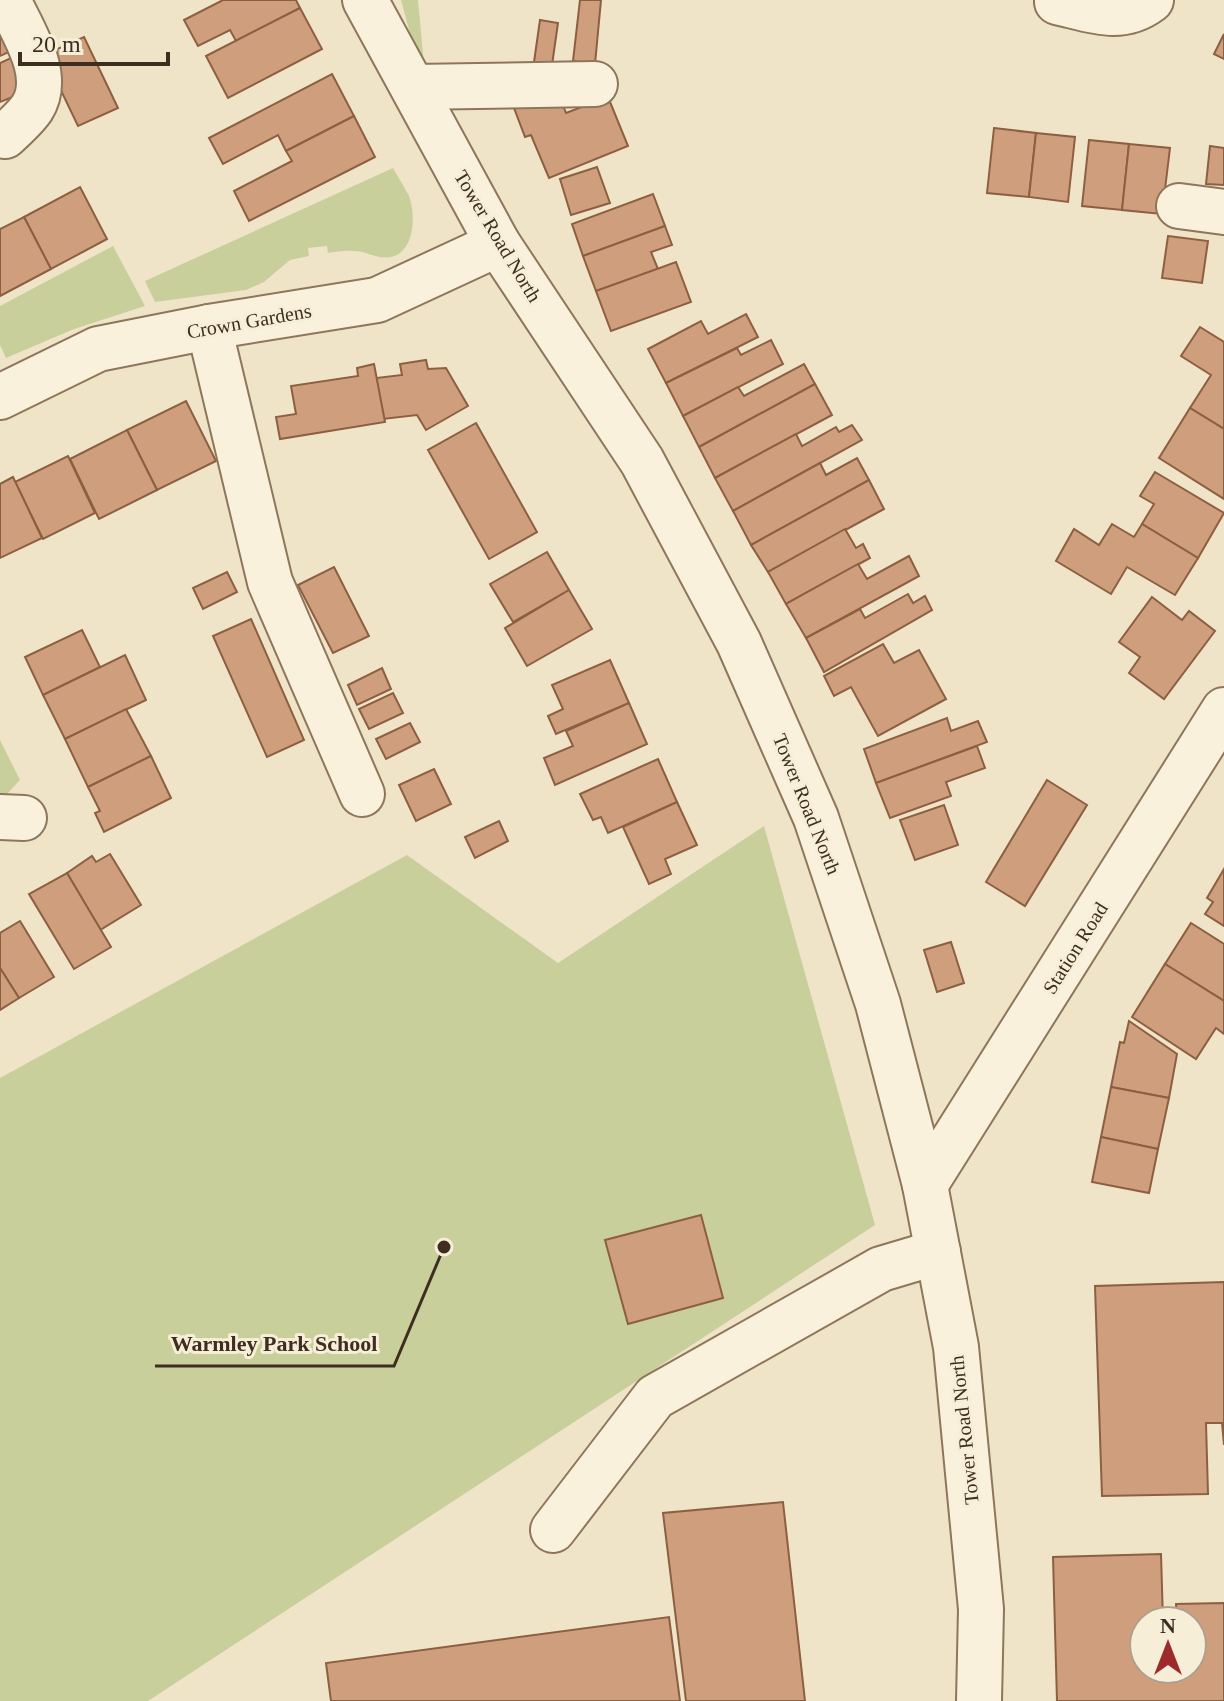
<svg xmlns="http://www.w3.org/2000/svg" width="1224" height="1701" font-family="'Times New Roman',serif">
  <style>
    .green { fill: #c9cf9b }
    .building { fill: #cf9f7d; stroke: #8d5f41; stroke-width: 2 }
    .lines { fill: none; stroke-linecap: round; stroke-linejoin: round }
    .minor-casing { stroke: #8d765c; stroke-width: 48 }
    .minor { stroke: #faf1dc; stroke-width: 44 }
    .labels { text-anchor: middle; dominant-baseline: central; stroke-width: 6; stroke-linejoin: round; paint-order: stroke }
    .street-label { font-size: 20px; fill: #3d2e20; stroke: #f7eed8 }
    .leader { fill: none; stroke: #3d2e20; stroke-width: 3 }
    .callout-dot { fill: #3d2e20; stroke: #f7eed8; stroke-width: 3 }
    .callout-label { font-size: 22px; text-anchor: middle; font-weight: bold; fill: #3d2e20; stroke: #f7eed8; stroke-width: 6; stroke-linejoin: round; paint-order: stroke }
  </style>
  <rect width="100%" height="100%" fill="#f0e4c8"/>
  <g class="green">
    <path d="M401,0H418L424,65L411,37Z"/>
    <path d="M393,168C398,177 404,186 409,196C416,214 415,252 391,257C378,260 367,251 354,251C345,250 336,252 328,253L327,246L308,248L309,256L290,260L264,282L246,290L155,302L145,281Z"/>
    <path d="M113,246L145,306L74,329L6,358L0,345V306Z"/>
    <path d="M0,740L20,780L6,795H0Z"/>
    <path d="M764,826L875,1225L148,1701H0V1078L407,855L558,963Z"/>
  </g>
  <g class="building">
    <path d="M223,0H296L300,8L236,41L230,30L198,46L184,20Z"/>
    <path d="M580,0H601L595,64L573,61Z"/>
    <path d="M300,8L322,49L228,98L206,56Z"/>
    <path d="M540,20L558,23L552,65L534,62Z"/>
    <path d="M3,33L11,51L0,56V35Z"/>
    <path d="M1224,34V59L1214,54Z"/>
    <path d="M84,37L118,108L78,126L44,55Z"/>
    <path d="M11,58L25,92L0,102V63Z"/>
    <path d="M332,74L354,116L286,151L278,135L223,164L209,138Z"/>
    <path d="M608,97L628,146L549,178L531,135L525,137L511,100H561L566,113Z"/>
    <path d="M354,116L375,157L249,221L234,191L292,161L286,151Z"/>
    <path d="M994,128L1036,133L1029,197L987,193Z"/>
    <path d="M1036,133L1075,137L1068,202L1029,197Z"/>
    <path d="M1089,140L1129,144L1122,210L1082,206Z"/>
    <path d="M1129,144L1170,148L1162,214L1122,210Z"/>
    <path d="M1210,146L1224,148V185L1206,184Z"/>
    <path d="M597,167L610,203L571,215L560,179Z"/>
    <path d="M80,187L107,239L51,269L24,217Z"/>
    <path d="M653,194L665,226L583,256L572,224Z"/>
    <path d="M24,217L51,269L0,296V229Z"/>
    <path d="M665,226L672,245L651,252L658,269L596,291L583,256Z"/>
    <path d="M1168,236L1208,241L1202,283L1162,278Z"/>
    <path d="M676,262L691,302L611,331L596,291Z"/>
    <path d="M746,314L758,337L666,383L648,349L701,321L708,334Z"/>
    <path d="M1200,327L1224,342V429L1190,408L1211,375L1181,356Z"/>
    <path d="M771,340L783,364L683,416L666,383L737,348L741,355Z"/>
    <path d="M426,360L428,369L446,368L468,406L426,430L417,415L383,419L376,378L402,375L400,364Z"/>
    <path d="M374,364L385,422L280,439L276,417L296,414L291,386L358,376L357,368Z"/>
    <path d="M804,364L815,384L699,447L683,416L738,387L744,396Z"/>
    <path d="M815,384L832,415L715,478L699,447Z"/>
    <path d="M186,401L216,461L157,490L127,430Z"/>
    <path d="M1190,408L1224,429V499L1159,458Z"/>
    <path d="M476,423L537,532L489,559L428,450Z"/>
    <path d="M852,425L862,440L733,511L715,478L796,434L802,446L836,427L839,432Z"/>
    <path d="M127,430L157,490L99,519L70,459Z"/>
    <path d="M68,456L95,513L43,539L15,482Z"/>
    <path d="M857,458L869,480L751,545L733,511L820,463L826,475Z"/>
    <path d="M1155,472L1224,513L1198,558L1142,524L1154,504L1140,496Z"/>
    <path d="M13,477L42,538L0,558V484Z"/>
    <path d="M869,480L884,509L768,572L751,545Z"/>
    <path d="M1112,524L1134,537L1142,524L1198,558L1175,595L1127,567L1111,594L1056,561L1074,529L1099,545Z"/>
    <path d="M845,529L856,548L863,544L870,558L786,604L768,572Z"/>
    <path d="M547,552L569,590L513,622L490,584Z"/>
    <path d="M909,556L919,576L806,638L786,604L858,564L867,579Z"/>
    <path d="M334,567L369,636L333,653L298,585Z"/>
    <path d="M227,572L237,592L203,609L193,588Z"/>
    <path d="M569,590L592,629L527,666L505,628Z"/>
    <path d="M908,594L913,603L925,596L932,610L824,672L806,638L860,609L865,618Z"/>
    <path d="M1152,597L1182,620L1189,611L1215,631L1164,699L1129,673L1140,657L1119,642Z"/>
    <path d="M251,619L304,740L267,757L213,636Z"/>
    <path d="M82,630L100,667L43,695L25,657Z"/>
    <path d="M883,644L894,663L919,650L946,699L878,736L851,687L834,696L824,676Z"/>
    <path d="M125,655L146,700L65,739L43,695Z"/>
    <path d="M610,660L629,703L556,734L548,716L563,709L552,685Z"/>
    <path d="M382,668L391,689L357,705L348,685Z"/>
    <path d="M393,693L403,713L369,729L359,709Z"/>
    <path d="M629,703L647,744L555,785L544,758L573,746L566,731Z"/>
    <path d="M126,709L151,756L88,787L65,739Z"/>
    <path d="M947,718L951,731L978,721L987,742L876,783L864,749Z"/>
    <path d="M410,723L420,742L386,759L376,739Z"/>
    <path d="M977,746L985,768L946,782L951,796L890,818L876,783Z"/>
    <path d="M151,756L171,798L104,832L95,813L100,811L88,787Z"/>
    <path d="M658,759L677,802L608,833L601,817L593,820L580,794Z"/>
    <path d="M434,769L451,804L416,821L399,785Z"/>
    <path d="M1047,780L1087,805L1025,906L986,882Z"/>
    <path d="M677,802L697,845L665,859L671,874L649,884L623,827Z"/>
    <path d="M944,805L958,845L915,860L900,820Z"/>
    <path d="M499,821L508,841L475,858L465,837Z"/>
    <path d="M110,854L141,905L100,930L67,873L92,856L96,862Z"/>
    <path d="M1224,869V926L1205,914L1213,902L1207,898Z"/>
    <path d="M67,873L111,947L74,969L29,894Z"/>
    <path d="M20,921L54,977L19,998L0,968V933Z"/>
    <path d="M1191,923L1224,944V1001L1165,964Z"/>
    <path d="M951,942L964,983L937,992L924,950Z"/>
    <path d="M1165,964L1224,1001V1034L1216,1028L1196,1059L1132,1017Z"/>
    <path d="M0,968L19,998L0,1010Z"/>
    <path d="M1129,1021L1177,1054L1169,1098L1111,1087L1120,1042L1124,1043Z"/>
    <path d="M1111,1087L1169,1098L1158,1149L1101,1137Z"/>
    <path d="M1101,1137L1158,1149L1149,1193L1092,1182Z"/>
    <path d="M701,1215L723,1298L628,1324L605,1240Z"/>
    <path d="M1224,1282V1445L1222,1423H1206L1208,1494L1102,1496L1095,1286Z"/>
    <path d="M783,1502L805,1701H686L663,1513Z"/>
    <path d="M1161,1554L1163,1621H1144V1669H1192V1621H1177L1176,1604L1224,1603V1701H1057L1053,1557Z"/>
    <path d="M669,1617L680,1701H331L326,1663Z"/>
  </g>
  <g class="lines">
    <defs>
      <g id="minor">
        <path d="M365,0L498,244L642,461L739,643L816,818L878,1004L925,1185L956,1347L981,1609L979,1701"/>
        <path d="M1057,2C1092,10 1121,23 1151,0"/>
        <path d="M413,87L595,84"/>
        <path d="M5,136C14,128 25,118 32,108C53,75 22,31 8,0"/>
        <path d="M1179,206L1224,212"/>
        <path d="M209,327L270,582L362,794"/>
        <path d="M0,397L98,349L209,327L377,300L498,244"/>
        <path d="M0,817L24,818"/>
        <path d="M925,1185L1224,710"/>
        <path d="M553,1530L655,1397L881,1269L938,1252"/>
      </g>
    </defs>
    <use href="#minor" class="minor-casing"/>
    <use href="#minor" class="minor"/>
  </g>
  <g class="labels">
    <g class="street-label">
      <text transform="translate(498 236) rotate(59)">Tower Road North</text>
      <text transform="translate(249 321) rotate(-10)">Crown Gardens</text>
      <text transform="translate(807 804) rotate(68)">Tower Road North</text>
      <text transform="translate(1075 948) rotate(-58)">Station Road</text>
      <text transform="translate(964 1430) rotate(-96)">Tower Road North</text>
    </g>
  </g>
  <path class="leader" d="M444 1247L394 1366H155"/>
  <circle class="callout-dot" cx="444" cy="1247" r="8"/>
  <g class="callout-label">
    <text x="274" y="1351">Warmley Park School</text>
  </g>
  <g transform="translate(1168 1645)"><circle r="38" fill="#f7eed8" stroke="#ada18e" stroke-width="2"/>
  <path d="M0-6L14 30L0 20L-14 30Z" fill="#9e2a2b"/>
  <text y="-12" font-size="22" font-weight="bold" text-anchor="middle" fill="#3d2e20">N</text>
  </g>
  <path d="M20 52v12h148v-12" fill="none" stroke="#3d2e20" stroke-width="4"/>
  <text x="32" y="52" font-size="24" fill="#3d2e20" stroke="#f7eed8" stroke-width="6" paint-order="stroke">20 m</text>
</svg>
